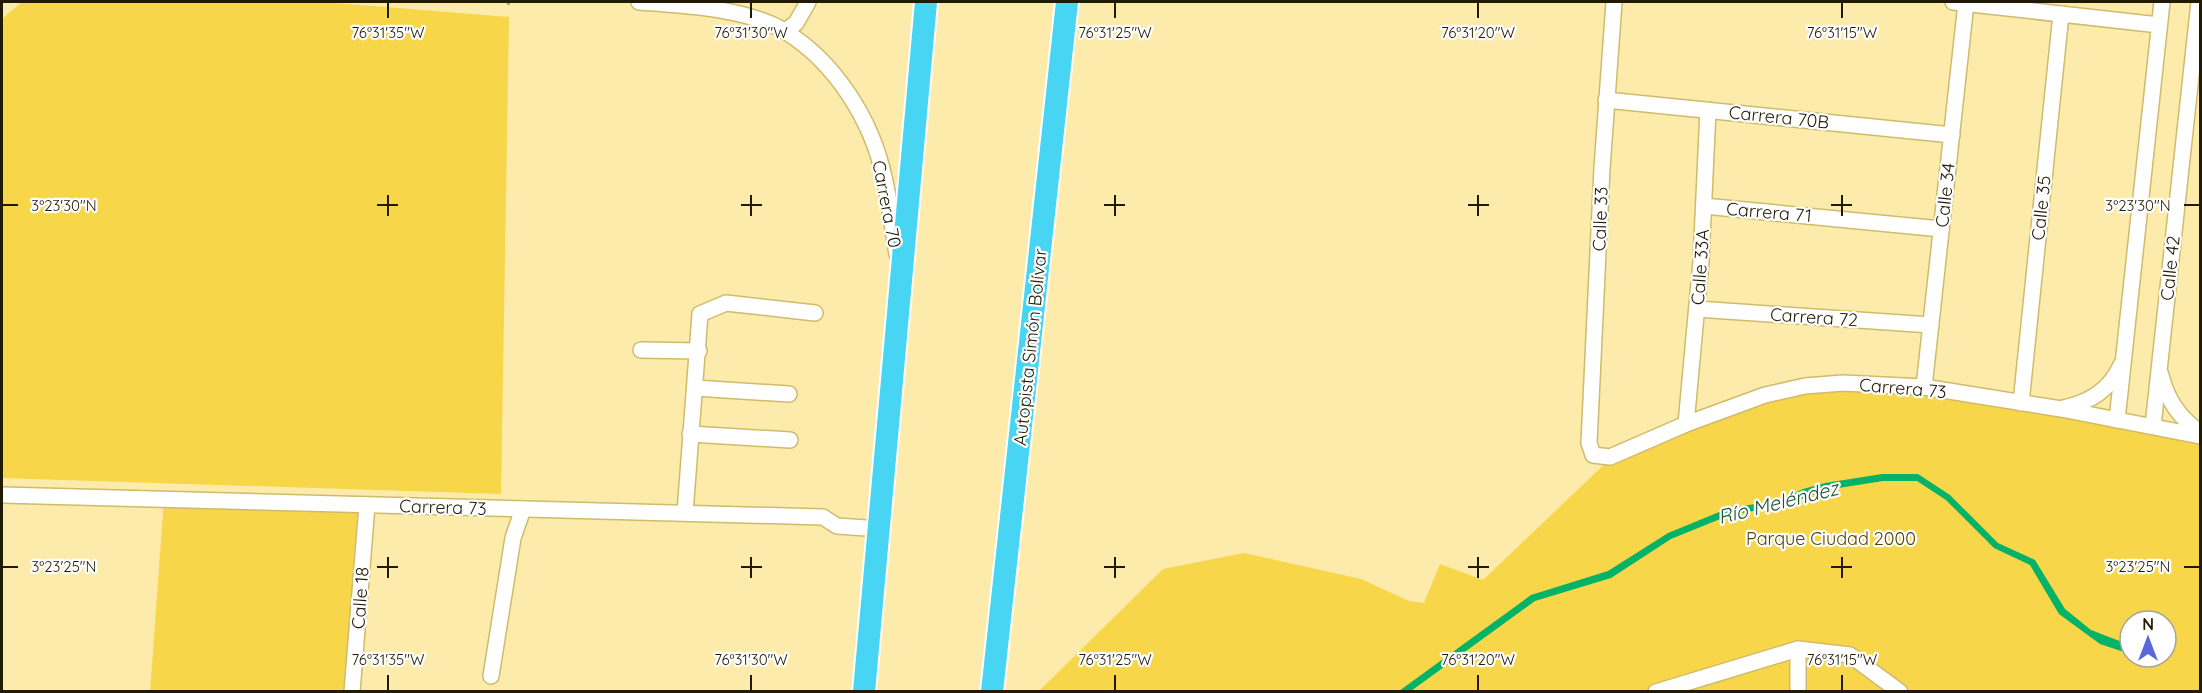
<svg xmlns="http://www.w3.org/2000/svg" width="2202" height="693" font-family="Quicksand,sans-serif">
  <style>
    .park { fill: #f7d64a; fill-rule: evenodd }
    .water { fill: #05b368 }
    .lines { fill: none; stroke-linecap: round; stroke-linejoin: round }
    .minor-casing { stroke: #d0bb6a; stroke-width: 18 }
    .highway-casing { stroke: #fff; stroke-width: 26 }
    .path { stroke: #b1a471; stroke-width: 3; stroke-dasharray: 4.5 3; stroke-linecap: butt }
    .minor { stroke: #fff; stroke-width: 15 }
    .highway { stroke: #48d5f4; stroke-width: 22 }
    .ticks { fill: none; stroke: #201a02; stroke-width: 2 }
    .labels { text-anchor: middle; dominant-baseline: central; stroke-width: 4.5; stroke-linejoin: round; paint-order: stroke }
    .street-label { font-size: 18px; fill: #201a02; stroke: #fff }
    .park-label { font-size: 18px; fill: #524404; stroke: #fff }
    .water-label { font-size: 20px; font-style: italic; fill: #1d5334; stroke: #fff }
    .ticks-label { font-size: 15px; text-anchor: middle; fill: #201a02; stroke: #fff; stroke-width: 4.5; stroke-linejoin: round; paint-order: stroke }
  </style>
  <rect width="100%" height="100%" fill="#fcebab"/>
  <g class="park">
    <path d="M22,2H323L509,17L501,494L2,478V19Z"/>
    <path d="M1859,383L2200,436V691L1038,692L1163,569L1244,553L1361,579L1409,601L1424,603L1440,564L1483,580L1614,455L1765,395ZM2130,621H2166V657H2130Z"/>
    <path d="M164,499L367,505L352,691L150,692Z"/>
  </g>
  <path class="water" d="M1882,474H1918L1950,495L1998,543L2035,560L2065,609L2091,630L2130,645V654L2100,644L2059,614L2030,565L1994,548L1946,500L1917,481H1883L1826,490L1783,506L1730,515L1671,539L1611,578L1535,601L1411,691H1399L1531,595L1608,571L1668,533L1729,508L1781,500L1803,489L1825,483Z"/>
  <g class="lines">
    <defs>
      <g id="minor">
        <path d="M639,2C683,5 748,8 786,32C836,63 872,121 884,177C890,202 892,228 897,254"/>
        <path d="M1614,2L1602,168L1589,443L1593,455L1610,457L1686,424L1765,395L1805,386L1843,383L1924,387L2061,409L2200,436"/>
        <path d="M1953,2L2159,25"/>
        <path d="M785,31L796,23L808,2"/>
        <path d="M1606,100L1952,135"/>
        <path d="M1704,206L1941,229"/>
        <path d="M1697,309L1931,325"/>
        <path d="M641,350L699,351"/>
        <path d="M2161,375C2167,400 2179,418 2200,432"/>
        <path d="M1924,387L1966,3"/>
        <path d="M695,388L789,394"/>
        <path d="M2021,403L2061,14"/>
        <path d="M2063,408C2088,403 2110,390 2121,365"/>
        <path d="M2117,420L2162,2"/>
        <path d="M1686,424L1701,261L1708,110"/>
        <path d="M2153,426L2199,2"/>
        <path d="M690,434L790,440"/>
        <path d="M2,495L823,517L837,526L881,529"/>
        <path d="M685,513L700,314L726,303L815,313"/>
        <path d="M491,676L513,538L523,509"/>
        <path d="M352,692L367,505"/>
        <path d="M1656,692L1798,649L1850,655L1900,692"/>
        <path d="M1798,692V649"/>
      </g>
      <g id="highway">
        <path d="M864,692L926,2"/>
        <path d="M992,692L1067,2"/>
      </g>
    </defs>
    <use href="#minor" class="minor-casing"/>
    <use href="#highway" class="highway-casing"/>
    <path class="path" d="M508,5L509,2"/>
    <use href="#minor" class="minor"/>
    <use href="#highway" class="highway"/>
  </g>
  <path class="ticks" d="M388,3V18M751,3V18M1115,3V18M1478,3V18M1842,3V18M388,195V216M751,195V216M1115,195V216M1478,195V216M1842,195V216M3,205H18M377,205H398M741,205H762M1104,205H1125M1468,205H1489M1831,205H1852M2184,205H2199M388,557V578M751,557V578M1115,557V578M1478,557V578M1842,557V578M3,567H18M377,567H398M741,567H762M1104,567H1125M1468,567H1489M1831,567H1852M2184,567H2199M388,675V690M751,675V690M1115,675V690M1478,675V690M1842,675V690"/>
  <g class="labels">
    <g class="street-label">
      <text transform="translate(1779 117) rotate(6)">Carrera 70B</text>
      <text transform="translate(1945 195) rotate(-84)">Calle 34</text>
      <text transform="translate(887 204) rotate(79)">Carrera 70</text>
      <text transform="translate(2041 208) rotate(-84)">Calle 35</text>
      <text transform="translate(1769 212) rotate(5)">Carrera 71</text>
      <text transform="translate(1600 219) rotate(-88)">Calle 33</text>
      <text transform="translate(1700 267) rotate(-86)">Calle 33A</text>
      <text transform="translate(2170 268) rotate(-84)">Calle 42</text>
      <text transform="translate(1814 317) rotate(4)">Carrera 72</text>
      <text transform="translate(1030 347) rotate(-84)">Autopista Simón Bolívar</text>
      <text transform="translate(1903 388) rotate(5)">Carrera 73</text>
      <text transform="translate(443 507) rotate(2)">Carrera 73</text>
      <text transform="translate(360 598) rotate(-86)">Calle 18</text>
    </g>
    <g class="park-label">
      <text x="1831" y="538">Parque Ciudad 2000</text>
    </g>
    <g class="water-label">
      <text transform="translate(1778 502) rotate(-14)">Río Meléndez</text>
    </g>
  </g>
  <g class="ticks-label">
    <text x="388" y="38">76°31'35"W</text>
    <text x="751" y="38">76°31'30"W</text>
    <text x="1115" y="38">76°31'25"W</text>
    <text x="1478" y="38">76°31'20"W</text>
    <text x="1842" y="38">76°31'15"W</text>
    <text x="64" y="211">3°23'30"N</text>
    <text x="2138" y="211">3°23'30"N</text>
    <text x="64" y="572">3°23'25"N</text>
    <text x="2138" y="572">3°23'25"N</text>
    <text x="388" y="665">76°31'35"W</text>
    <text x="751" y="665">76°31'30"W</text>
    <text x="1115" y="665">76°31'25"W</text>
    <text x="1478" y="665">76°31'20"W</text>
    <text x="1842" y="665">76°31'15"W</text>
  </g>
  <rect width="2202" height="693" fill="none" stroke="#201a02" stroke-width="6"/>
  <g transform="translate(2148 639)"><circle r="28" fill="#ffffff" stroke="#a6a39a" stroke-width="1.5"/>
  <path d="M0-4.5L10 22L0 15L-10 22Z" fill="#5b66dd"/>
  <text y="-9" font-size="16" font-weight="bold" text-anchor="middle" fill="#201a02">N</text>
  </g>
</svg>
